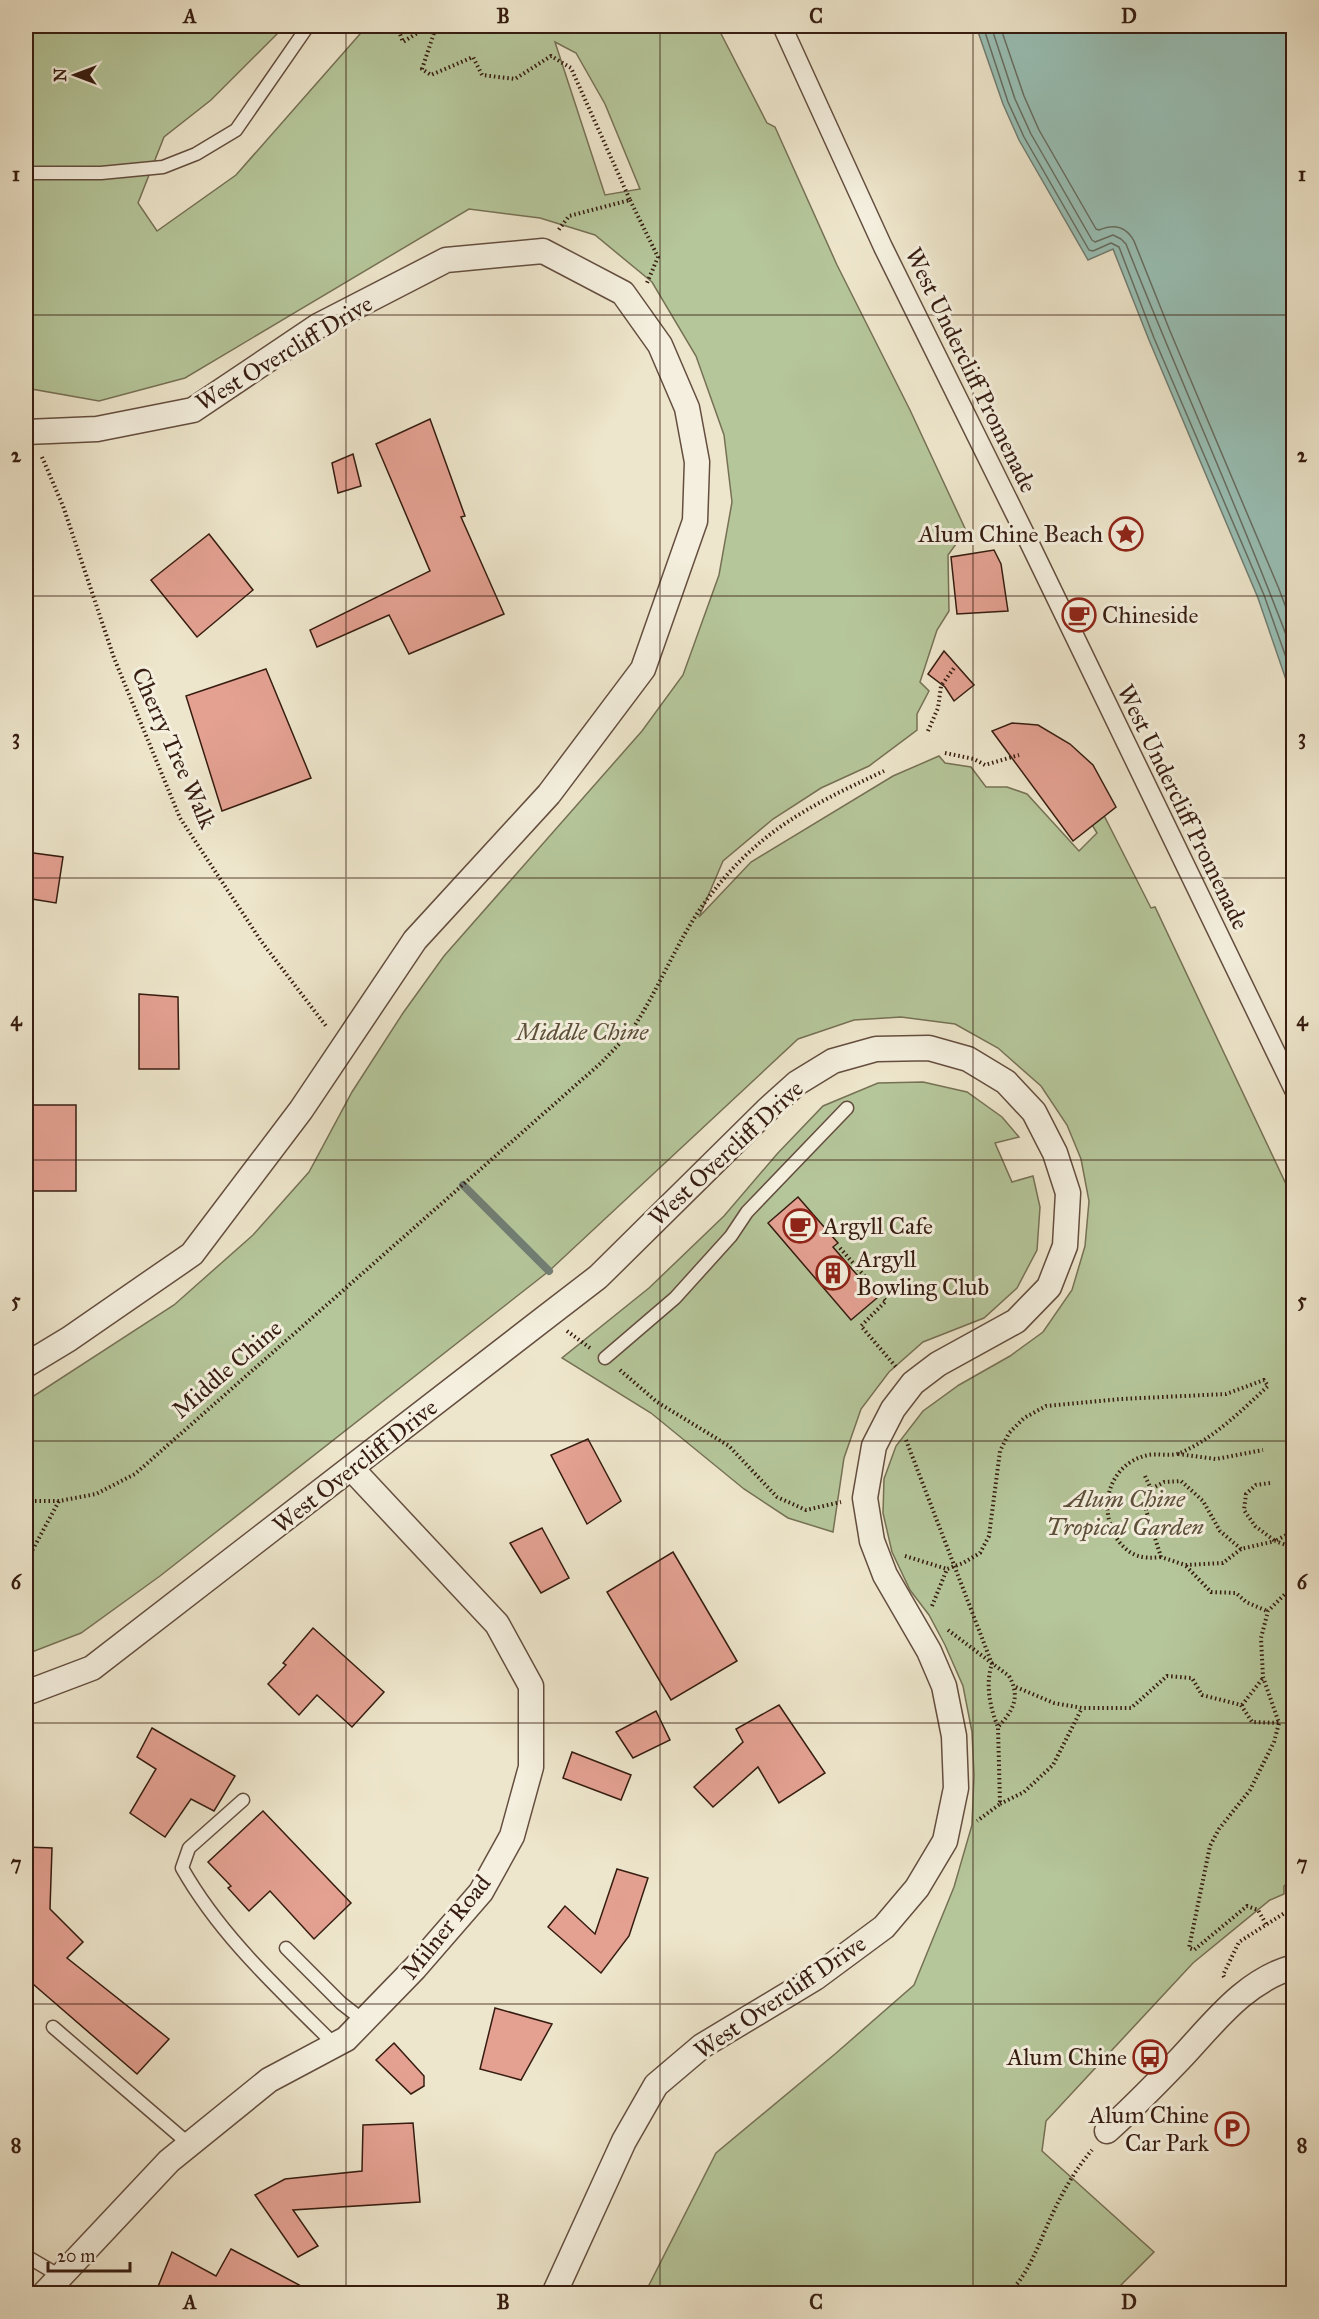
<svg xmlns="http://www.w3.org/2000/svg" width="1319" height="2319" font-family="'IM FELL Great Primer',serif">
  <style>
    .green { fill: #b5c69a; stroke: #767155; stroke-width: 1.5; fill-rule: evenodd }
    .water { fill: #99c0b6; stroke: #717e74; stroke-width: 1.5 }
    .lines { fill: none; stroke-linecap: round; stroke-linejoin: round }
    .shore { stroke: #686e63; stroke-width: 1.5 }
    .stream { stroke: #717e74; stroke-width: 8 }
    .building { fill: #e4a192; stroke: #361c10; stroke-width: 1.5 }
    .service-casing { stroke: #644e3f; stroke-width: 15 }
    .pedestrian-casing { stroke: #644e3f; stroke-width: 21 }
    .minor-casing { stroke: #644e3f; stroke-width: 27 }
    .path { stroke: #361c10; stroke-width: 4; stroke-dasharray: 1.5 3; stroke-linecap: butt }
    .service { stroke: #f4efde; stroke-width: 12 }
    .pedestrian { stroke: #f4efde; stroke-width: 18 }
    .minor { stroke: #f4efde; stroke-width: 24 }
    .grid { fill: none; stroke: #361c10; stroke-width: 1.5; stroke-opacity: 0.55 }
    .labels { text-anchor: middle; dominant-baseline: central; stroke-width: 6; stroke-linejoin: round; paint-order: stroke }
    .street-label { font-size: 24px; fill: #361c10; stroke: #f4efde }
    .poi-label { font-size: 24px; fill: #361c10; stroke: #f4efde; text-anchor: end }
    .park-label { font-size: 24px; font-style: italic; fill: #5c4f39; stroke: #f4efde }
    .neatline { fill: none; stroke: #361c10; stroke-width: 2 }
    .grid-label { font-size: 20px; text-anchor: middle; font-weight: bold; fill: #361c10 }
  </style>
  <rect width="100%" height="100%" fill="#eee6cc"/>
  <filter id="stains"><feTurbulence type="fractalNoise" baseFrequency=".00333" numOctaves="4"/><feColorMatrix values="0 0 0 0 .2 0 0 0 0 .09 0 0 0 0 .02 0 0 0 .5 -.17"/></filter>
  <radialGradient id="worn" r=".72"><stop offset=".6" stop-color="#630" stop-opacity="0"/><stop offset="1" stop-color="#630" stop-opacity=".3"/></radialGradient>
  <g class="green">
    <path d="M26,26H285L211,100L164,137L138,203L157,231L236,175L367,26H717L767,123L775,127L837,265L910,410L969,537L956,544L948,555L949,611L937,630L920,682L929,691L917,714V730L869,766L821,788L773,819L723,861L699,917L751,862L893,776L939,756L945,763L971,767L986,787H1007L1027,794L1079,851L1097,833L1079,803L1092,792L1151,908L1155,907L1293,1199L1294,1877L1284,1886V1894L1270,1900L1193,1963L1046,2121L1042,2151L1154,2252L1113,2293H645L716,2153L835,2054L914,1985L954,1887L972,1825L974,1775L972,1732L963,1686L945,1645L929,1615L910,1590L892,1552L883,1513L884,1479L896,1446L923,1411L959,1385L1010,1356L1043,1332L1072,1290L1085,1246L1089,1201L1081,1159L1067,1125L1041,1086L998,1048L955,1024L901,1017L854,1020L798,1039L549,1271L160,1576L81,1633L32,1652L26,1650V1401L174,1305L253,1235L309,1172L352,1092L403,1013L444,956L642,731L683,675L719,575L732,502L724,435L696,356L652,282L595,235L540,218L469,209L185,378L99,401L26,388ZM555,42L576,53L605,104L640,189L605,195Z"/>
    <path d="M923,1082L967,1092L1002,1117L1019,1137L995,1143L1012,1182L1033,1176L1040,1207L1037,1250L1017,1288L984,1318L923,1342L889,1372L861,1409L844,1458L833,1532L788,1518L744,1489L651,1413L562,1358L649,1288L724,1216L777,1154L823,1106L878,1083Z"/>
  </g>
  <path class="water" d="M976,26H1293V700L1258,598L1149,340L1113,249L1088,260L1019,140L1003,104Z"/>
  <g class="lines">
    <g class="shore">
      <path d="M983,26L1008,102L1024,137L1089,250L1093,251L1111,243L1119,247L1154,338L1264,595L1294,680"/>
      <path d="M991,26L1015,99L1031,134L1092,240L1095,242L1113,235L1121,239L1126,244C1180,382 1243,517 1294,656"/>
      <path d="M1000,26L1024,96L1039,130L1096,229L1099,230C1113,224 1126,226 1134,241L1170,331L1279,589L1294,629"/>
    </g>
    <path class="stream" d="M463,1185L549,1271"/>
  </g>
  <g class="building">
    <path d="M430,419L465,516L461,517L504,614L409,654L389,615L317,647L310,630L430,571L376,444Z"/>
    <path d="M353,454L361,486L338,493L332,463Z"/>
    <path d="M209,534L253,590L197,637L151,580Z"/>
    <path d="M994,550L1001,564L1008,611L957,614L951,557Z"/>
    <path d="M944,651L974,685L954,701L945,687L928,674Z"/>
    <path d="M266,669L311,778L222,811L186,696Z"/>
    <path d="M1012,723L1038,725L1070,744L1093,765L1116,807L1073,841L992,731Z"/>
    <path d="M26,852L63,857L56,903L26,898Z"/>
    <path d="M139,994L178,997L179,1069H139Z"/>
    <rect x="26" y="1105" width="50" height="86"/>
    <path d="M798,1197L838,1243L833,1247L877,1298L851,1320L768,1223Z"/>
    <path d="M588,1439L621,1501L587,1524L551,1455Z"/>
    <path d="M542,1528L569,1578L541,1593L510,1543Z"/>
    <path d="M673,1552L737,1661L671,1700L607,1592Z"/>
    <path d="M313,1628L384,1692L352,1727L317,1695L299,1715L268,1684L286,1665L283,1663Z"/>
    <path d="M779,1705L825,1773L779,1803L758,1767L713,1807L694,1787L743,1742L736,1729Z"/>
    <path d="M656,1711L670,1740L633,1758L616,1732Z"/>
    <path d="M152,1728L235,1776L214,1811L191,1799L165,1837L130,1813L156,1769L137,1757Z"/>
    <path d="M572,1752L631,1775L621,1800L563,1778Z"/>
    <path d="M263,1811L351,1903L314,1939L270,1891L249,1911L228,1888L231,1886L208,1862Z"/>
    <path d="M26,1847L52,1848L50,1909L83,1942L67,1958L169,2039L137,2074L26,1978Z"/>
    <path d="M617,1869L648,1878L629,1936L601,1973L548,1927L565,1906L595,1934Z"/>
    <path d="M495,2008L552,2024L521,2080L480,2069Z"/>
    <path d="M394,2043L424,2076V2086L411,2094L376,2060Z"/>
    <path d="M413,2123L420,2202L293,2210L318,2246L298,2257L255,2195L285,2179L362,2171L363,2125Z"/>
    <path d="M231,2249L256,2262L316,2294H155L172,2252L216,2276Z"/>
  </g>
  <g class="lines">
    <defs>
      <g id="service">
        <path d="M26,173H101L163,167L196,154L236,130L308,26"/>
        <path d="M605,1358L675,1298L731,1236L747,1212L847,1108"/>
        <path d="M243,1800L189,1848L182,1868C221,1937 280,1990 335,2045"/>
        <path d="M286,1948L341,2003L364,2021"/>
        <path d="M53,2027L189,2144"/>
        <path d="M26,2256L60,2276"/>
      </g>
      <path id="pedestrian" d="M782,26L883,247L1027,538L1294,1090"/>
      <g id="minor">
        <path d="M26,432L97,429L193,410L318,326L446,260L543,251L623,293L660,345L687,408L697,462L695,521L643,669L549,794L415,940L301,1110L192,1254L69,1339L26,1365"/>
        <path d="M26,1693L92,1668L546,1317L598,1277L767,1110L797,1083L833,1061L876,1049L929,1048L968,1059L1006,1082L1034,1112L1055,1153L1068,1193L1065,1246L1049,1287L1016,1321L938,1364L913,1383L893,1409L874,1446L865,1498L872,1541L885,1575L929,1651L944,1686L954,1736L956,1788L945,1841L917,1888L884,1927L815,1978L702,2046L656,2085L624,2141L554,2294"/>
        <path d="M1107,2131C1133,2108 1156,2084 1180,2059C1213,2024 1245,1980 1294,1967"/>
        <path d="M44,2294L169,2161L269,2080L346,2039L415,1968L481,1892L512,1836L531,1767V1686L497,1624L352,1469"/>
      </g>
    </defs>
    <use href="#service" class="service-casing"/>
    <use href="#pedestrian" class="pedestrian-casing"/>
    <use href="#minor" class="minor-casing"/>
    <g class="path">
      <path d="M397,26L403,42L425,28L434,33L422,69L431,75L473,57L482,75L515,79L551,56L571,68L630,200L569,216L557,232"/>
      <path d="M630,200L658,257L647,283"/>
      <path d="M42,457L63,506L114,658L180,818L261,941L326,1026"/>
      <path d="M928,731L938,708L941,686L954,668"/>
      <path d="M945,753L974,759L985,765L1019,755"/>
      <path d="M840,1248L886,1301L861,1326L896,1367"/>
      <path d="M567,1331L590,1348"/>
      <path d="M620,1370L657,1402L729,1446L777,1497L806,1510L841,1502"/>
      <path d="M906,1440L992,1664C985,1684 990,1708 998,1727"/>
      <path d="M1178,1454L1216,1459L1263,1450"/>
      <path d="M1145,1476L1151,1489"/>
      <path d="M1270,1483L1256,1485L1246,1494L1244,1510L1255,1526L1275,1541L1294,1531"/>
      <path d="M26,1501H59L96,1494L135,1474L602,1062C612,1051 624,1040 633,1028C659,989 676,943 703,905C756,832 805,808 884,771"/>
      <path d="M1241,1549L1220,1531L1203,1501L1181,1481L1164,1482L1151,1489L1146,1510L1161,1557L1185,1565L1223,1563L1241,1549L1275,1541L1294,1548"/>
      <path d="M905,1556L947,1569"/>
      <path d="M26,1562L59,1501"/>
      <path d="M1186,1566L1211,1592L1236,1593L1246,1602L1267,1611"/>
      <path d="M932,1606L947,1569L963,1563L980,1553L989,1536L1000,1451L1009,1433L1024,1418L1046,1406L1121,1399L1226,1394L1264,1380L1268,1386C1241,1411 1213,1439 1180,1453C1170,1457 1158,1453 1148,1455C1107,1464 1096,1512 1120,1543C1132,1557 1143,1559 1161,1557"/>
      <path d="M948,1630L1009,1676C1021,1697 1013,1711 998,1727L1000,1804L977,1821"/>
      <path d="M1016,1687L1054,1703L1082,1708H1131L1167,1676L1192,1678L1202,1695L1241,1705L1252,1722L1279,1723"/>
      <path d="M1242,1705L1263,1678"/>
      <path d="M1000,1804L1024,1792L1053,1765L1082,1708"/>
      <path d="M1266,1924L1258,1910L1247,1906L1194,1950L1189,1948L1210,1846L1219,1829L1250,1790L1274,1742L1279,1723L1263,1677L1261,1638L1268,1611L1285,1594L1294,1589"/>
      <path d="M1224,1977L1223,1975L1239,1942L1294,1907"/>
      <path d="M1008,2294C1029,2274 1039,2243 1051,2217C1062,2193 1075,2170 1092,2150"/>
    </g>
    <use href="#service" class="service"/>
    <use href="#pedestrian" class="pedestrian"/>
    <use href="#minor" class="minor"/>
  </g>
  <path class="grid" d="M346,26V2294M660,26V2294M973,26V2294M26,315H1294M26,596H1294M26,878H1294M26,1160H1294M26,1441H1294M26,1723H1294M26,2004H1294"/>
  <defs>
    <symbol id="sight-ring" viewBox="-11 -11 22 22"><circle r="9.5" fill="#f4efde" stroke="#8f2418" stroke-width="1.5"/><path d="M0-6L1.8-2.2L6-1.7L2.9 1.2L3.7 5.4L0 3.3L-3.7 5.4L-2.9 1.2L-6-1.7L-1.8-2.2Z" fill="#8f2418"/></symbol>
    <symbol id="cafe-ring" viewBox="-11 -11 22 22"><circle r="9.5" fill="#f4efde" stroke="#8f2418" stroke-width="1.5"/><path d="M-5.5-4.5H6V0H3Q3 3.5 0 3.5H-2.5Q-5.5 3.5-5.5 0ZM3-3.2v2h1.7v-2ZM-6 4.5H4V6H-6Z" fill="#8f2418"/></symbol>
    <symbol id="building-ring" viewBox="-11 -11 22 22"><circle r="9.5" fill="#f4efde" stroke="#8f2418" stroke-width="1.5"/><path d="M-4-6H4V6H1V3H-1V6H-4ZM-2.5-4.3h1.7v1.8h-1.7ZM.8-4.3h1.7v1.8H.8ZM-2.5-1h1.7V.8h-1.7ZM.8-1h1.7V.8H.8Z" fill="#8f2418"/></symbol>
    <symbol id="bus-ring" viewBox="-11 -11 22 22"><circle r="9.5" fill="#f4efde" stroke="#8f2418" stroke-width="1.5"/><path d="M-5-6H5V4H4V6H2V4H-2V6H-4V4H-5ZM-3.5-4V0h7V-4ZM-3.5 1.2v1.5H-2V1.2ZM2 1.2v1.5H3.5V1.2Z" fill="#8f2418"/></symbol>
    <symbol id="parking-ring" viewBox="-11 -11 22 22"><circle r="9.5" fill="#f4efde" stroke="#8f2418" stroke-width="1.5"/><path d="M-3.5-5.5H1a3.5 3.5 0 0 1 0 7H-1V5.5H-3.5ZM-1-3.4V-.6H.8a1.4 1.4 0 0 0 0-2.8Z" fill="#8f2418"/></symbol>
  </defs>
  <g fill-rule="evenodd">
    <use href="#sight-ring" x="1107" y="515" width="38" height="38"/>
    <use href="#cafe-ring" x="1060" y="596" width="38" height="38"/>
    <use href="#cafe-ring" x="781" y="1207" width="38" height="38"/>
    <use href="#building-ring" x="814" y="1254" width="38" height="38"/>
    <use href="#bus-ring" x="1131" y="2038" width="38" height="38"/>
    <use href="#parking-ring" x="1213" y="2110" width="38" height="38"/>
  </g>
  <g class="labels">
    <g class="street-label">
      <text transform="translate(284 353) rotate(-31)">West Overcliff Drive</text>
      <text transform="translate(971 370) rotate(64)">West Undercliff Promenade</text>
      <text transform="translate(174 748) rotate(66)">Cherry Tree Walk</text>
      <text transform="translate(1183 807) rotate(64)">West Undercliff Promenade</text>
      <text transform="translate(726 1153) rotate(-43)">West Overcliff Drive</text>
      <text transform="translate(227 1369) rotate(-41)">Middle Chine</text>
      <text transform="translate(355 1466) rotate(-38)">West Overcliff Drive</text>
      <text transform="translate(446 1927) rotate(-51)">Milner Road</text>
      <text transform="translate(780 1997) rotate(-34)">West Overcliff Drive</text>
    </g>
    <g class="poi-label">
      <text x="1103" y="534">Alum Chine Beach</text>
      <text x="1102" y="615" text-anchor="start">Chineside</text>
      <text x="823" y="1226" text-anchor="start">Argyll Cafe</text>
      <text x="856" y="1259" text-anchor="start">Argyll<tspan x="856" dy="28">Bowling Club</tspan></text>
      <text x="1127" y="2057">Alum Chine</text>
      <text x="1209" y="2115">Alum Chine<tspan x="1209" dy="28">Car Park</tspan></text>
    </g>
    <g class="park-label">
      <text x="582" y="1032">Middle Chine</text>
      <text x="1125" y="1499">Alum Chine<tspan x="1125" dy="28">Tropical Garden</tspan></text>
    </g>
  </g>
  <rect width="1319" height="2319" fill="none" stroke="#eee6cc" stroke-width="66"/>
  <g transform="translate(75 75) rotate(270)" stroke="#f4efde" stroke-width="4.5" paint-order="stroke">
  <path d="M0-4.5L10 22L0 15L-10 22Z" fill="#361c10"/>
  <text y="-9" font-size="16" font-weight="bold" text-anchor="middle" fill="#361c10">N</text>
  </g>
  <path d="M48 2262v9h82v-9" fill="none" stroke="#361c10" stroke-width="3"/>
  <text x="57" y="2262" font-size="18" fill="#361c10" stroke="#f4efde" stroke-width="4.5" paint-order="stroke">20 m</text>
  <rect x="33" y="33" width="1253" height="2253" class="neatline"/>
  <g class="grid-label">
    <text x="190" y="23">A</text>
    <text x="503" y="23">B</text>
    <text x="816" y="23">C</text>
    <text x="1129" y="23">D</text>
    <text x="16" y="181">1</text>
    <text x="1302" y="181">1</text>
    <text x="16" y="462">2</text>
    <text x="1302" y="462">2</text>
    <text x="16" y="744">3</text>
    <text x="1302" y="744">3</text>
    <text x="16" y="1026">4</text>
    <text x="1302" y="1026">4</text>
    <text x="16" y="1307">5</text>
    <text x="1302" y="1307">5</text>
    <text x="16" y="1589">6</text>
    <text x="1302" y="1589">6</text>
    <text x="16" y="1870">7</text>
    <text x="1302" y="1870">7</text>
    <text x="16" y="2152">8</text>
    <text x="1302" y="2152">8</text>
    <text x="190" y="2309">A</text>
    <text x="503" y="2309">B</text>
    <text x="816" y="2309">C</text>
    <text x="1129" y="2309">D</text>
  </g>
  <rect width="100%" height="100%" filter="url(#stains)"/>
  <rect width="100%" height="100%" fill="url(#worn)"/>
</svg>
